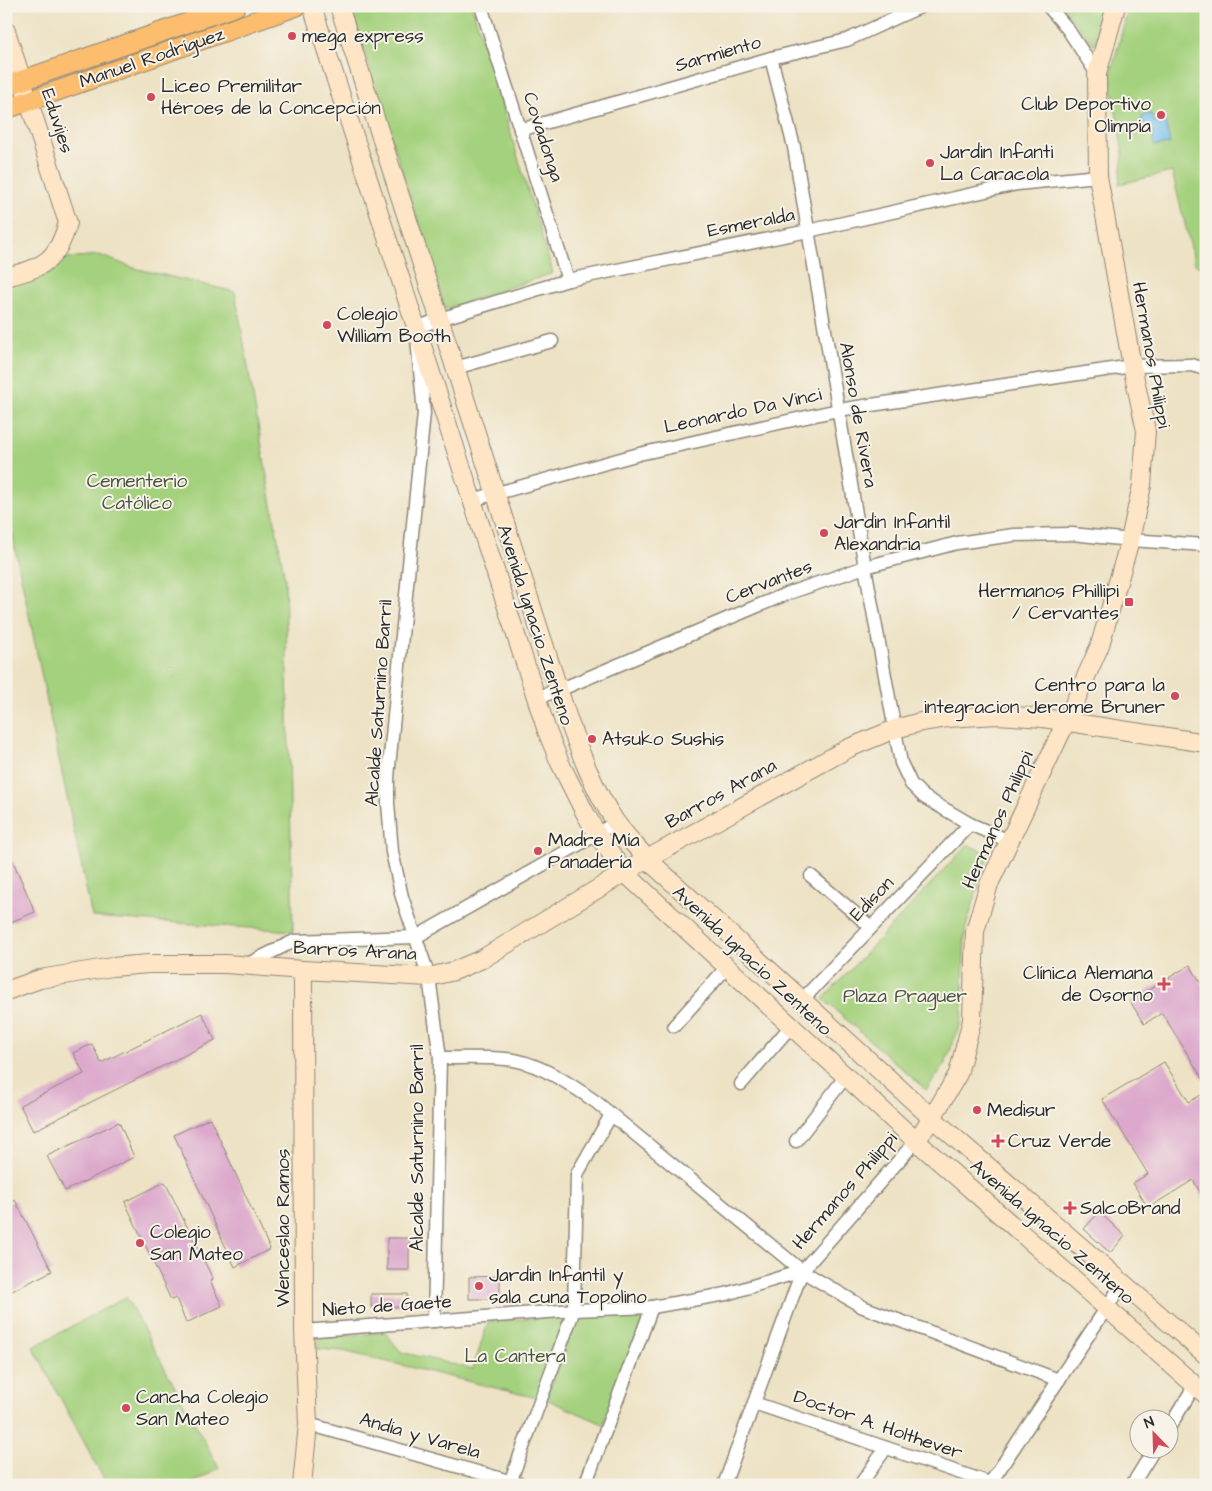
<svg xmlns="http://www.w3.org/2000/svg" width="1212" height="1491" font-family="'Architects Daughter',sans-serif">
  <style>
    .green { fill: #a4d17d; stroke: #687e54 }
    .water { fill: #73c0ed; stroke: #4f768c }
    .building { fill: #dca8cc }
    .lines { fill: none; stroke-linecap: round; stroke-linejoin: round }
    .street-casing { stroke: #8c8678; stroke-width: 15 }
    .secondary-casing { stroke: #8c8678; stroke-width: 20 }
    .primary-casing { stroke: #8c8678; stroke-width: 21 }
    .street { stroke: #fff; stroke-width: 12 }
    .secondary { stroke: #fee5c5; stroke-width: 18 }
    .primary { stroke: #fcbd6e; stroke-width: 19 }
    .poi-dot { fill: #d1495b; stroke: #f7f3e8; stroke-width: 2 }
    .labels { text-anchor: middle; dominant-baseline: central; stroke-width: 4; stroke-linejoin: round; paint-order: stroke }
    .poi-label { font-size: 19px; fill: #2b2b2b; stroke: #f7f3e8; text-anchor: start }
    .street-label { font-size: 19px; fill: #2b2b2b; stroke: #f7f3e8 }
    .park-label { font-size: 19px; fill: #495440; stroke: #f7f3e8 }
  </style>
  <rect width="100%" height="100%" fill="#f7f3e8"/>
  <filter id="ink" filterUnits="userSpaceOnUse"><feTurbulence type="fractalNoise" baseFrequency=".02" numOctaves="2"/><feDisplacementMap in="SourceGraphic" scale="10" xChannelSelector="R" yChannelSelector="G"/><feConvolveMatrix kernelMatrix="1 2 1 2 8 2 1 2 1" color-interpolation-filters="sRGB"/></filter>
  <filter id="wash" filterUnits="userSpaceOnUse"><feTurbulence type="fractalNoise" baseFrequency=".0096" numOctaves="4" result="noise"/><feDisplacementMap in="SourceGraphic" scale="20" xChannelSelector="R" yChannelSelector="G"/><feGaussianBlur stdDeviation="1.12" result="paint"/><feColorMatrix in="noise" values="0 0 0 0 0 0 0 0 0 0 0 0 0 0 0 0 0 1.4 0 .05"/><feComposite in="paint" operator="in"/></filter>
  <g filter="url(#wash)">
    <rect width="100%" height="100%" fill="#ede2c4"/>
    <g class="green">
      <path d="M350,6H472L553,273L445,309Z"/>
      <path d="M1061,6H1107L1094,45Z"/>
      <path d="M1129,6H1206V268L1195,264L1172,172L1119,184L1123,154L1110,76Z"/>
      <path d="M99,255L134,268L235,292L285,580L293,931L92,917L6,505V281L47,260Z"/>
      <path d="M967,845L989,853L965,930L962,1019L945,1064L926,1090L823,999Z"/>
      <path d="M126,1297L219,1468L189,1485H107L33,1347Z"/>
      <path d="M577,1314H640L643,1323L603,1424L546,1399Z"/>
      <path d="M559,1316L567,1322L537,1398L343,1351L318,1349V1341L323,1338L385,1332L401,1352L473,1369L488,1322Z"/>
    </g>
    <path class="water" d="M1147,114H1151L1153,116L1154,122L1165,120L1170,144L1154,146L1152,130C1144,127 1141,125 1142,117Z"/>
    <g id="blocks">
      <g class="building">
        <path d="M6,845L35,912L6,924Z"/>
        <path d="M1190,965L1206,991V1084L1162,1013L1144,1024L1130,1001Z"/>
        <path d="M202,1013L215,1040L33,1131L20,1105L84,1074L73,1053L92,1044L101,1063Z"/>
        <path d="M1164,1062L1189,1102L1206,1092V1202L1193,1180L1148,1208L1133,1183L1148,1174L1102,1099Z"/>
        <path d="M210,1118L270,1249L235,1267L174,1135Z"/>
        <path d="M119,1122L134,1157L65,1191L47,1156Z"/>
        <path d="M165,1182L213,1279L210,1281L222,1306L186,1323L176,1298L171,1300L125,1202Z"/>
        <path d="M15,1200L52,1271L6,1294V1205Z"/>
        <path d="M1099,1212L1125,1236L1110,1253L1084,1229Z"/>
        <rect x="387" y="1238" width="22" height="32"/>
        <path d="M500,1276V1299H469V1277Z"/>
        <rect x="371" y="1294" width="36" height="13"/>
      </g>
    </g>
  </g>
  <g filter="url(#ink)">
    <use href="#blocks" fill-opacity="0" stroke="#8c8678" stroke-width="1"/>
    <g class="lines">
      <defs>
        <g id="street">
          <path d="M481,6L568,280"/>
          <path d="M1048,6L1067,28L1097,74"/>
          <path d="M771,58L794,147L865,567L901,763L911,784L924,797L970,824L1009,841"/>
          <path d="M520,130L771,58L847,40L922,6"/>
          <path d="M455,368L552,341"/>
          <path d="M472,500L639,454L838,410L1132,366L1191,365L1206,369"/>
          <path d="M536,698L559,690L786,594L865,567L957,543L1014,535L1072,534L1130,540L1206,545"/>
          <path d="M811,876L871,927"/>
          <path d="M246,965L294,941L416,937L597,834L616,822"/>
          <path d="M802,1000L970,824"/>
          <path d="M674,1026L727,967"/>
          <path d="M440,1058C461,1058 484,1057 506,1059C536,1061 572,1085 596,1102L802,1271L863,1307L1059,1380"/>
          <path d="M741,1084L791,1026"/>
          <path d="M796,1141L846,1076"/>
          <path d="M434,1321L440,1058L429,977L402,897L392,852L388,803V777L424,413L416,328L440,319L568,280L808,231L1017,184L1098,176"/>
          <path d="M304,1331L574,1310L652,1307L726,1294L802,1271L916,1141"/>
          <path d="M754,1403L990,1483"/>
          <path d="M308,1424L523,1485"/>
          <path d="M1170,1426L1195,1385"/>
          <path d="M509,1485L574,1310L577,1174L611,1115"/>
          <path d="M585,1485L652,1307"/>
          <path d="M724,1485L802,1271"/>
          <path d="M860,1485L886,1448"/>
          <path d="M989,1485L1123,1283"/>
          <path d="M1132,1485L1155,1448"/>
        </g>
        <g id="secondary">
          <path d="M312,6L547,731L560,763L584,811L597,834L625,873L916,1141L1206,1395"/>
          <path d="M339,6L566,713C579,750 593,788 615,821C624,834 637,847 647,859L932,1118L1206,1355"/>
          <path d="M6,31L68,223C65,232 62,242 57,249C47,267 25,272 6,277"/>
          <path d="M6,991L40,979L112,967L149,964H226L303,970L429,977L454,971L482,959L647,859L849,748L895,729L921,722L947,718L997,715L1043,718L1206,743"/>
          <path d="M916,1141L932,1118L958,1074L972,1020L975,931L989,884L1066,722L1100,645L1130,540L1142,485L1146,431L1132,366L1098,176L1097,74L1116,6"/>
          <path d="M302,1485L308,1424L304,1331L303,970"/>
        </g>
        <g id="primary">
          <path d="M6,86L236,6"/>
          <path d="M6,109L297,6"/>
        </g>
      </defs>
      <use href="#street" class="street-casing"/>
      <use href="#secondary" class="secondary-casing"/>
      <use href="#primary" class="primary-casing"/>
      <use href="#street" class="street"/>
      <use href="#secondary" class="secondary"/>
      <use href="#primary" class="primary"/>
    </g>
  </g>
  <g class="poi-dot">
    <circle cx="292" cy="36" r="5"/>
    <circle cx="151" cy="97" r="5"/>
    <circle cx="1161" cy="115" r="5"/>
    <circle cx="930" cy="163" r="5"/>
    <circle cx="327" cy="325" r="5"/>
    <circle cx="824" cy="533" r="5"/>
    <rect x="1124" y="597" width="10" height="10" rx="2.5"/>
    <circle cx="1175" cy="696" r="5"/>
    <circle cx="592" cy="739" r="5"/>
    <circle cx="538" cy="851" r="5"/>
    <path d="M1161.5 976.5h5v5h5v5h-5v5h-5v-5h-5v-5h5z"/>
    <circle cx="977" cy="1110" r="5"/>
    <path d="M995.5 1133.5h5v5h5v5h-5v5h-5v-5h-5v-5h5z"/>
    <path d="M1067.5 1200.5h5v5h5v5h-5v5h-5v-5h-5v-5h5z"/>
    <circle cx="140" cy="1243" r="5"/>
    <circle cx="479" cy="1286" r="5"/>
    <circle cx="126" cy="1408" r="5"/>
  </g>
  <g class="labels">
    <g class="poi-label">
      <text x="302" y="36">mega express</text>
      <text x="161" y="86">Liceo Premilitar<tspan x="161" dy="22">Héroes de la Concepción</tspan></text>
      <text x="1151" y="104" text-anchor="end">Club Deportivo<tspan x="1151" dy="22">Olimpia</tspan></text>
      <text x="940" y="152">Jardin Infanti<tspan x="940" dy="22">La Caracola</tspan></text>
      <text x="337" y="314">Colegio<tspan x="337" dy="22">William Booth</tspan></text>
      <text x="834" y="522">Jardin Infantil<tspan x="834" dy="22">Alexandria</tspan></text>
      <text x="1119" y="591" text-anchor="end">Hermanos Phillipi<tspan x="1119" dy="22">/ Cervantes</tspan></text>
      <text x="1165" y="685" text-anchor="end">Centro para la<tspan x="1165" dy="22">integracion Jerome Bruner</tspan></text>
      <text x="602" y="739">Atsuko Sushis</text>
      <text x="548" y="840">Madre Mía<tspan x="548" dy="22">Panadería</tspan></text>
      <text x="1153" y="973" text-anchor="end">Clínica Alemana<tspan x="1153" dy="22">de Osorno</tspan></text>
      <text x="987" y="1110">Medisur</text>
      <text x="1008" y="1141">Cruz Verde</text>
      <text x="1080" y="1208">SalcoBrand</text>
      <text x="150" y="1232">Colegio<tspan x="150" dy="22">San Mateo</tspan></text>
      <text x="489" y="1275">Jardin Infantil y<tspan x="489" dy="22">sala cuna Topolino</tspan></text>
      <text x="136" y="1397">Cancha Colegio<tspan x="136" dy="22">San Mateo</tspan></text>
    </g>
    <g class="street-label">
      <text transform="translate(718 54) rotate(-16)">Sarmiento</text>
      <text transform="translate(152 58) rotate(-19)">Manuel Rodríguez</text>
      <text transform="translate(57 121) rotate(72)">Eduvijes</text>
      <text transform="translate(543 137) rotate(72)">Covadonga</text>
      <text transform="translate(751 223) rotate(-11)">Esmeralda</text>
      <text transform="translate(1151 355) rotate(80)">Hermanos Philippi</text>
      <text transform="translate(743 411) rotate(-12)">Leonardo Da Vinci</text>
      <text transform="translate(858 415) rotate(80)">Alonso de Rivera</text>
      <text transform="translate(769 582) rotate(-21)">Cervantes</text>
      <text transform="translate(535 625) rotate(72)">Avenida Ignacio Zenteno</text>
      <text transform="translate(379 703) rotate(-86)">Alcalde Saturnino Barril</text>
      <text transform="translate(721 794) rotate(-29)">Barros Arana</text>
      <text transform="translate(998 820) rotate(-66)">Hermanos Philippi</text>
      <text transform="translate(872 899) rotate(-46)">Edison</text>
      <text transform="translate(355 951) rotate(3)">Barros Arana</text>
      <text transform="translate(752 961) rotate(43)">Avenida Ignacio Zenteno</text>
      <text transform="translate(417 1148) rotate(-90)">Alcalde Saturnino Barril</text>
      <text transform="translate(845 1191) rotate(-49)">Hermanos Philippi</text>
      <text transform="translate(283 1228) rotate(-90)">Wenceslao Ramos</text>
      <text transform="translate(1052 1232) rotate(41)">Avenida Ignacio Zenteno</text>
      <text transform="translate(387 1306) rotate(-4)">Nieto de Gaete</text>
      <text transform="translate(878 1425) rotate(19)">Doctor A. Holthever</text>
      <text transform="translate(420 1436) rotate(16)">Andía y Varela</text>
    </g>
    <g class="park-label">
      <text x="137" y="481">Cementerio<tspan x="137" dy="22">Católico</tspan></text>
      <text x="905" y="996">Plaza Praguer</text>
      <text x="515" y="1356">La Cantera</text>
    </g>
  </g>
  <rect width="1212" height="1491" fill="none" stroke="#f7f3e8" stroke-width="25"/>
  <g transform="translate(1154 1434) rotate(337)"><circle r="24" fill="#f7f3e8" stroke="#a5a39c"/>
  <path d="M0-4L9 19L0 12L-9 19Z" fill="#d1495b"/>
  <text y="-8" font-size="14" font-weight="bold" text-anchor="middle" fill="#2b2b2b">N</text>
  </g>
</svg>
